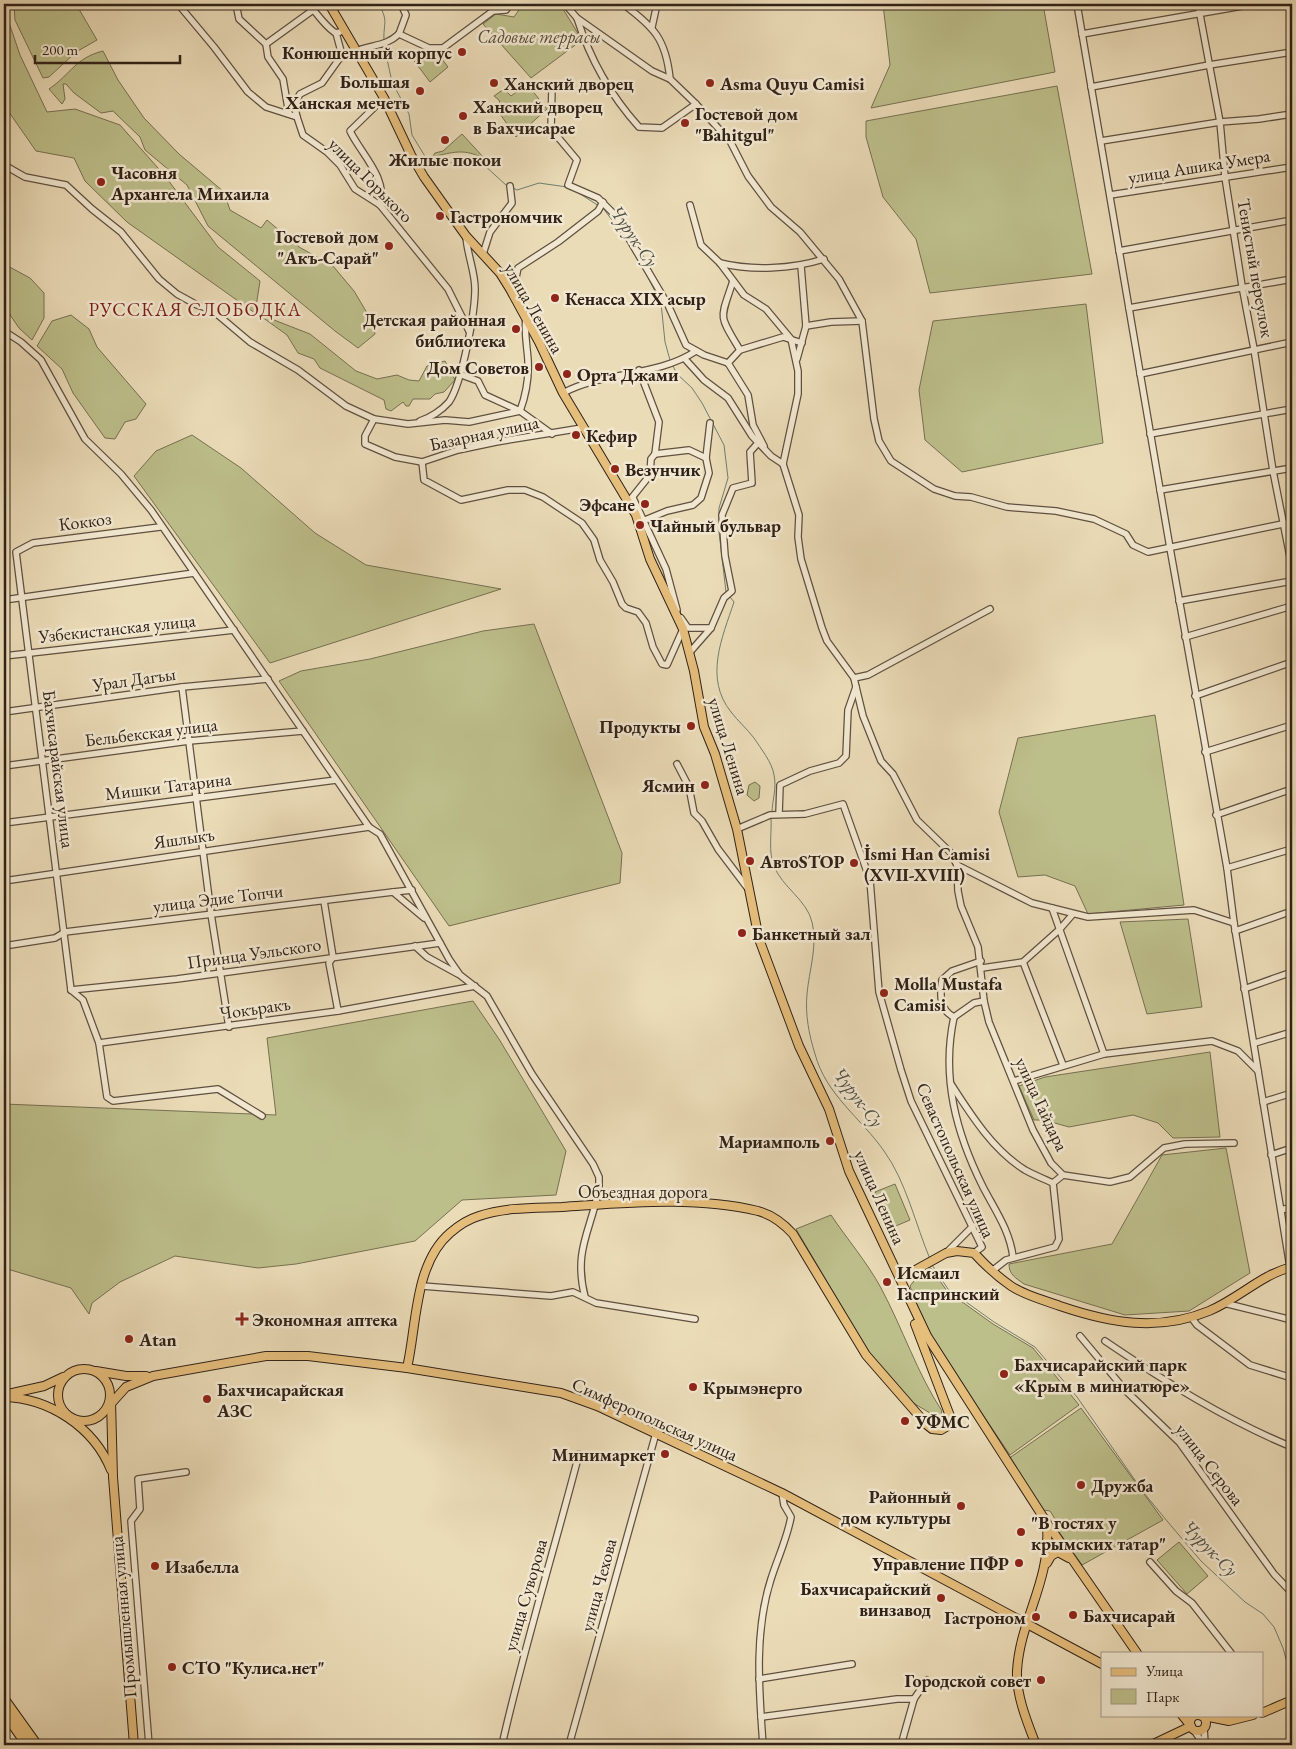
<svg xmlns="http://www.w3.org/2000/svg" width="1296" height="1749" font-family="'EB Garamond',serif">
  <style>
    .green { fill: #bdbf8b; stroke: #767052 }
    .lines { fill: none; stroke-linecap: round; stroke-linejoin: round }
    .stream { stroke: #6f7e70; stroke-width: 1 }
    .minor-casing { stroke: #5f5040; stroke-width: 8 }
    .major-casing { stroke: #302218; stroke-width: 10 }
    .highway-casing { stroke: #302218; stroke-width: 11 }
    .minor { stroke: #f2e8d1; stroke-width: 5.5 }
    .major { stroke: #e6be7c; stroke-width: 8 }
    .highway { stroke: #e6be7c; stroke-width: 9 }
    .poi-dot { fill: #8f2418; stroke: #f2e8d1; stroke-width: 2 }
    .labels { text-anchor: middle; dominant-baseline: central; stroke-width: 5; stroke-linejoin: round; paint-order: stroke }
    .park-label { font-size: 18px; font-style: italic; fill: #534935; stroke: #f2e8d1 }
    .poi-label { font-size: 18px; font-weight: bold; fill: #302218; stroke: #f2e8d1; text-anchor: start }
    .street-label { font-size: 18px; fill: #302218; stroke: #f2e8d1 }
    .water-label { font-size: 19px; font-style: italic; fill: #505044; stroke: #f2e8d1 }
    .neighbourhood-label { font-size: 19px; letter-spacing: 1px; fill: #7a1f14; stroke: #f2e8d1 }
  </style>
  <rect width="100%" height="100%" fill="#ebdcb8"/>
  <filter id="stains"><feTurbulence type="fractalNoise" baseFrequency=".004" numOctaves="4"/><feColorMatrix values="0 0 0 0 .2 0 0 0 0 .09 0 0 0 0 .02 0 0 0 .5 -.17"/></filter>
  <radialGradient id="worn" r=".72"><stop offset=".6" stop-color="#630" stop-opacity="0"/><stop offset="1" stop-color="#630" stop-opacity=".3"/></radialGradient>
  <g class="green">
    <path d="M14,4H76L97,40L76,52L49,77L43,78L15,20Z"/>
    <path d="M523,4H560L582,40L531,78L483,24L496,14L514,17Z"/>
    <path d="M883,4H1043L1055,72L871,108L890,65Z"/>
    <path d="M4,8L20,55L47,112L75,109L120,125L165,176L218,247L260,281L255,313L127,222L85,181L74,158L36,151L4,105Z"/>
    <path d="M421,50L438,54L448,67L430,82L412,58Z"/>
    <path d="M103,51L118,80L144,118L179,154L224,192L230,210L261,228L267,220L299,247L333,266L354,291L373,323L375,334L358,348L335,331L208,226L187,185L145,150L140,137L113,111L101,113L74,93L66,84H63L65,99L62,104L49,89C71,74 75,58 103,51Z"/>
    <path d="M527,84L547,109L516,137L498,111L501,107L499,100L494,96L504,89L511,96Z"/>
    <path d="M1057,86L1092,274L930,293L916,239L883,197L866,137V121Z"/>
    <path d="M462,134L485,159C464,148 454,152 432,157L435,153L443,151Z"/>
    <path d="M4,264L30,278L44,293V318L32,340L19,328L4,306Z"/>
    <path d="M1086,304L1103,443L962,472L925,440L919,390L933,321Z"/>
    <path d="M265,313L274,320L310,334L356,371L377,379L397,375L409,380L419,381L427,366L445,361L455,380L444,392L435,394L430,399H413L409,406H406L403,402L391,411L386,409L384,400L320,368L314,359L298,353L287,335L262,317V314Z"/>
    <path d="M71,315L89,329L97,347L146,404L136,419L125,422L115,439L105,438L73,393L62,369L37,346L52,321Z"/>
    <path d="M192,435L241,468L315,533L366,565L501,589L270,663L134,476L156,451Z"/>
    <path d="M534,624L622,853L620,883L449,926L279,681L301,671L370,659L483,631Z"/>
    <path d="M1155,715L1184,905L1088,914L1075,886L1045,875L1018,877L999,812L1018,738Z"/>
    <path d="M755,782L760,786L759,798L754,801L747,795L749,785Z"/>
    <path d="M1188,919L1202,1007L1147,1014L1120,922Z"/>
    <path d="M473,1001L499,1039L566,1151L556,1195L462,1200L415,1241L296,1264L258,1268L175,1256L120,1282L92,1303L89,1314L71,1288L4,1268V1104L276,1115L267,1038Z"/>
    <path d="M1210,1052L1220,1137L1173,1138L1158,1123L1133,1115L1069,1127L1044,1120H1034L1019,1086L1045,1077Z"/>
    <path d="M1226,1148L1250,1273L1189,1311L1125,1315L1024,1284C1016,1278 1009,1275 1009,1264L1112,1244L1162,1155Z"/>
    <path d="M895,1184L910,1220L891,1228L875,1192Z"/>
    <path d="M831,1215C847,1239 867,1262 881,1288C902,1327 918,1375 942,1411L940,1419L910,1401L876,1365L796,1229Z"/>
    <path d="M931,1268L947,1291L993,1324L1033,1348L1079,1405L1010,1455L937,1347L925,1326L910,1286L921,1272Z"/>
    <path d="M1081,1408L1163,1520L1082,1565L1054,1525L1055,1519L1050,1511L1043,1510L1008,1459Z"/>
    <path d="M1179,1542L1208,1576L1187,1594L1157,1560Z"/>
  </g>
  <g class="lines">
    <g class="stream">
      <path d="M379,4C389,23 383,22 384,41"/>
      <path d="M384,45L392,82L409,114L412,135L426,158L443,165L457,161H474L483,164L507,186"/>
      <path d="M513,188L517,190L539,183L567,187"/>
      <path d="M577,192L599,206"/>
      <path d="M603,208L626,239"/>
      <path d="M644,270L661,303L665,342L670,360"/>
      <path d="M673,366L677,374L692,388L702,403L724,445L728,478L719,508V532L726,592"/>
      <path d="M730,597L734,602C722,638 704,678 731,712C738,721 747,729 754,738C761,749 772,762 774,775C777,789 772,800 772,813"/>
      <path d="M771,817C772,832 768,853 774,866C782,887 807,900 812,922C818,945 809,971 807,994C805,1014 809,1035 815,1054C826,1095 861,1118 884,1151C906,1181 916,1226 930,1259"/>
      <path d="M932,1265L948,1289L994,1322L1035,1347L1077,1397L1144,1493L1167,1521L1201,1561L1245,1602L1263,1614L1274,1627L1283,1648L1292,1681"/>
    </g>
    <defs>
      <g id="minor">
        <path d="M178,4L214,47L248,92L266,107L297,117L303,135L327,152L340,165L355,189L380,205L448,289L469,331"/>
        <path d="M236,4L239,19L266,44L268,57L283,79L289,114"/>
        <path d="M309,4C314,11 329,30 336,33L340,32"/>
        <path d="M565,4L577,18L652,71L670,79L696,104L730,141L748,176L771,207L800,232L839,279L862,321L874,419L879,441L891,461L934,489L955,496L971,497L1007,507L1056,511L1094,519L1126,534L1133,545L1148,552L1292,522"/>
        <path d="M623,4C654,27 666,39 670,79"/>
        <path d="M1077,4L1170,548L1227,868L1234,923L1290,1267"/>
        <path d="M1198,4L1220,122L1225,177L1242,286L1254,349L1273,471L1292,567"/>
        <path d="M577,18C590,59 611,96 639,127L662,128L696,104"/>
        <path d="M652,27L657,4"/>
        <path d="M399,34L429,48H443L493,11L506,10L510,4"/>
        <path d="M399,34L406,15L401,4"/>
        <path d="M1082,34L1254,4"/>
        <path d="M266,44L313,10"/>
        <path d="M356,51C373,44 385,47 399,34"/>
        <path d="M552,87L551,129L577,160L568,185L598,198L615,215L668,305L686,345L704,355L728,363"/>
        <path d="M1091,87L1209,65L1292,52"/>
        <path d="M297,117L294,104L300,94L322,83L342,55L336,33"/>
        <path d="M1101,141L1220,122L1259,119L1292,114"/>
        <path d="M4,165L25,177L66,185L92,209L121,232L159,279L177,294L197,305L212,310L250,342L298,370L346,406L374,419L408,424L445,420L469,422L520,411C526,395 529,378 528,360C527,345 524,333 526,317"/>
        <path d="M1110,195L1292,167"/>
        <path d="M380,205C388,178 361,154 350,131L384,98"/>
        <path d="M690,205L701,245L720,263L744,295L766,309L791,339L798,371V394L783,464"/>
        <path d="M1119,251L1292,220"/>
        <path d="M483,254L490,232L512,203L510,186"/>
        <path d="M720,263C752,271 792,269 824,259"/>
        <path d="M733,281C720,321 718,313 740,350"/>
        <path d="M508,286L515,282L518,268L558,242L598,211L603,202"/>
        <path d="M1129,308L1292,279"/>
        <path d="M806,326L831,322L862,321"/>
        <path d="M4,331L21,342L41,360L85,439L121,474L151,510L369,827L380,834L449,959L460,975L487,996L532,1074L593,1164L599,1177V1188C591,1231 573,1250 585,1297"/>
        <path d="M685,359L704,380L728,398L752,436L771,456L783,464L799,515L798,537L801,559L822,628L827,641L854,678L856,687L848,710L846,756L839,763L810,771L780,785L779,814"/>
        <path d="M797,359L806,326L801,266"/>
        <path d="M728,363L748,395L753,425L764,446"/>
        <path d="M728,363L740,350L783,337L802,343"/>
        <path d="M459,374L478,381L485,395L520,411L552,434"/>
        <path d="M1140,374L1292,342"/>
        <path d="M563,393C604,371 657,377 696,351"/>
        <path d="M374,419L365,436V444L395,457L422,462L458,450L496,442L582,428"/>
        <path d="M420,421C430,418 442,410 449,402C462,383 475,313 475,289C475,271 467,254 466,236"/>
        <path d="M1150,434L1292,409"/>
        <path d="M655,454L689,450L706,458"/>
        <path d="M422,462L424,480L461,500L508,490H525L543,497L582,523L594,540L600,560L613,582L622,604L626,608L638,612L646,623L653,647L662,664L667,665L683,629"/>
        <path d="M1160,490L1292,468"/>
        <path d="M633,498L666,569L677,610"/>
        <path d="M630,500L650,475L651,459L655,454L659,422L639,370"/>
        <path d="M645,520L667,511L693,505L701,498L709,473L706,458L710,423"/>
        <path d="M4,600L194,573"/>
        <path d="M1179,601L1292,581"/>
        <path d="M681,618L688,628H711"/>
        <path d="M1185,637L1292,606"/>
        <path d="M690,652L711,628L724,598L732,591L725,556L722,515L733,488L752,483L750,452L758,443"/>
        <path d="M4,656L234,630"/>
        <path d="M854,678L868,675L990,609"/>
        <path d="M182,687L211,914L229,1027"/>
        <path d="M856,687L863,716L881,761L893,774L917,820L950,852L957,865L958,891L961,906L978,947L984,1001L989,1022L1033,1130L1051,1163L1063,1175L1110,1182L1130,1177L1164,1148L1185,1144L1234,1143"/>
        <path d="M1195,696L1292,662"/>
        <path d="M4,712L182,687L268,679"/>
        <path d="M1205,752L1292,725"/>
        <path d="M677,764L689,787L694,813L702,821L718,849L749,890"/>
        <path d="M4,766L189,741L303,731"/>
        <path d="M1216,815L1292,789"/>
        <path d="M4,823L336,780"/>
        <path d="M737,829L770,815L805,814L843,804L870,880L879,992L901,1070L911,1101L982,1247L974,1253"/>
        <path d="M957,865L1032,903L1088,917L1194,910L1234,923"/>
        <path d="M1227,868L1292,849"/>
        <path d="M4,881L369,827"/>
        <path d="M393,892L412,890"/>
        <path d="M324,901L333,957L329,963L338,1011"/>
        <path d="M1052,908L1104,1054"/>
        <path d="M1235,931L1292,911"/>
        <path d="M4,946L55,938L65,932L393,892L424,918"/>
        <path d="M415,946L427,957L458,974"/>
        <path d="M981,961L952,971L942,980C940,994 939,1010 954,1017L974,1003L984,1001"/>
        <path d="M1023,962L1063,1065"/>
        <path d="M982,968L1023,962L1060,929L1073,914"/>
        <path d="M1244,989L1292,972"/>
        <path d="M71,990L16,552L33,543L160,527"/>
        <path d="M71,990L83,1000L99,1043L338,1011L475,986"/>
        <path d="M71,990L177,979L440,943"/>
        <path d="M954,1017C941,1077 956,1133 983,1187C995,1210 1010,1231 1013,1257"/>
        <path d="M99,1043L107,1097L113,1101L218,1089L262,1116"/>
        <path d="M1255,1043L1292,1032"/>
        <path d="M1014,1081L1104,1054L1212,1041L1238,1051L1258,1071"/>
        <path d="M951,1084C971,1115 993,1150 1025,1170C1034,1175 1044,1179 1053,1183"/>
        <path d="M1263,1102L1292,1093"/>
        <path d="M1271,1155L1292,1148"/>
        <path d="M1281,1210L1292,1207"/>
        <path d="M946,1253L973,1226"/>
        <path d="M992,1271L1006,1260L1055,1247L1059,1239L1053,1183L1063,1175"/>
        <path d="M422,1286L551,1296L573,1292L596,1303L695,1319"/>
        <path d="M1224,1303L1292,1320"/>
        <path d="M1191,1317L1197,1325L1250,1365L1292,1378"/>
        <path d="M1080,1336L1125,1390L1179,1442L1274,1574L1292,1593"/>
        <path d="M1105,1341C1164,1381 1226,1420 1292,1447"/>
        <path d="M1150,1562L1176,1591L1192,1603L1231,1653"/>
        <path d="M759,1679L852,1664"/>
        <path d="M761,1717L897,1699H914"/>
        <path d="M1191,1726L1204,1745"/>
        <path d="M1204,1729L1205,1743"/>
        <path d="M149,1745L131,1521L140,1509L138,1479L186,1472"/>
        <path d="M502,1745C524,1647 554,1551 579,1454"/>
        <path d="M569,1745L656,1433"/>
        <path d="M763,1745C759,1690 754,1632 771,1579C778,1557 787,1539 791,1517L784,1505L782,1493"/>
        <path d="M901,1745L914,1699L927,1680"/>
      </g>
      <g id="major">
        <path d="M329,4L384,98L411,155L424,177L466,236L500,273L510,289L539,342L563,393L636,515L650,559L683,629L694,671L704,727L715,754L737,829L759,939L799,1046L829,1109L849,1171L927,1336L1047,1523L1137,1653"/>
        <path d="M901,1278L946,1253L957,1251L974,1253C985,1265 998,1277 1011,1286C1026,1296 1044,1300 1060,1306C1110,1323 1158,1332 1209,1311C1238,1299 1262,1274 1292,1267"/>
        <path d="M407,1368C417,1325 414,1264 450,1233C458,1226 469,1219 479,1216C505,1207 535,1208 562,1207C626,1203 695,1196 758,1211C773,1215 783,1223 793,1234L866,1355L927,1425L932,1429L941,1430L946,1427L950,1416L915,1324"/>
        <circle cx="84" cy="1395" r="26"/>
        <path d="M96,1371L126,1376H146"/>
        <path d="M8,1394L44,1386L63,1377"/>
        <path d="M4,1397C49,1398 94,1427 111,1470"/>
        <path d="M111,1401L113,1477L134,1745"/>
        <path d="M108,1407L126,1387L153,1376L266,1356H308L407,1368L561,1393L597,1406L782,1493L1102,1664"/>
        <path d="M1047,1563L1051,1556L1058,1552L1069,1558"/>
        <path d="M1262,1713L1292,1700"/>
        <path d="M1199,1715L1229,1721L1253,1715"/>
        <circle cx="1198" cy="1723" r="8"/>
        <path d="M1036,1745C1027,1722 1016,1695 1017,1671C1020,1619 1051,1582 1047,1525"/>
        <path d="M1151,1745L1191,1726L1182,1715"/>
      </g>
      <g id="highway">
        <path d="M4,1699L37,1745"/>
        <path d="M4,1712L27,1745"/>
      </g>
    </defs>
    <use href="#minor" class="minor-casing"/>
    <use href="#major" class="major-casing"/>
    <use href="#highway" class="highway-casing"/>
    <use href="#minor" class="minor"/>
    <use href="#major" class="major"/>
    <use href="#highway" class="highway"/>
  </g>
  <g class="poi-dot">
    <circle cx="462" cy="52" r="5"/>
    <circle cx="494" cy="83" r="5"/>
    <circle cx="710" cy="83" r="5"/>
    <circle cx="420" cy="91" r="5"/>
    <circle cx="463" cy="116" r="5"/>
    <circle cx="685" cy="123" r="5"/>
    <circle cx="445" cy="140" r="5"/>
    <circle cx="101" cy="182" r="5"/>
    <circle cx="440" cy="216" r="5"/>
    <circle cx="389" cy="246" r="5"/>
    <circle cx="555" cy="298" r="5"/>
    <circle cx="516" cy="329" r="5"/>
    <circle cx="539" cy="367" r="5"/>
    <circle cx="567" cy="374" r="5"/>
    <circle cx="576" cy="435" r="5"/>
    <circle cx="615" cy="469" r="5"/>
    <circle cx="645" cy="504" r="5"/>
    <circle cx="640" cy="525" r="5"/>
    <circle cx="691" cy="726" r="5"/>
    <circle cx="705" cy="785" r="5"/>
    <circle cx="750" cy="861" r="5"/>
    <circle cx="854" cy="863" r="5"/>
    <circle cx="742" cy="933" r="5"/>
    <circle cx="884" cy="993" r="5"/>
    <circle cx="830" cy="1141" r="5"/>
    <circle cx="887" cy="1282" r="5"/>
    <path d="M239.5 1311.5h5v5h5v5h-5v5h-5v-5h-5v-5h5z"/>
    <circle cx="129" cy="1339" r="5"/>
    <circle cx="1004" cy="1374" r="5"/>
    <circle cx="693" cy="1387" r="5"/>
    <circle cx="207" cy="1399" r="5"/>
    <circle cx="905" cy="1421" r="5"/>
    <circle cx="665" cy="1454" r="5"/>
    <circle cx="1081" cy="1485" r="5"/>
    <circle cx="961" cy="1506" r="5"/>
    <circle cx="1021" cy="1532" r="5"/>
    <circle cx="1019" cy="1563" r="5"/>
    <circle cx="155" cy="1566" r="5"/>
    <circle cx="941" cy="1598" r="5"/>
    <circle cx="1073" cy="1615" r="5"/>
    <circle cx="1036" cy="1617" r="5"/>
    <circle cx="172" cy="1667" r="5"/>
    <circle cx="1041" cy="1680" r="5"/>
  </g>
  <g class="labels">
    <g class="park-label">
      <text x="539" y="36">Садовые террасы</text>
    </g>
    <g class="poi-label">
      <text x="452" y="52" text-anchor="end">Конюшенный корпус</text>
      <text x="410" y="81" text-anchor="end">Большая<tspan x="410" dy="21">Ханская мечеть</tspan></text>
      <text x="504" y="83">Ханский дворец</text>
      <text x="720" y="83">Asma Quyu Camisi</text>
      <text x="473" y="106">Ханский дворец<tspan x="473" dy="21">в Бахчисарае</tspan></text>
      <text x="695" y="113">Гостевой дом<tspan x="695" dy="21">"Bahitgul"</tspan></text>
      <text x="445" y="159" text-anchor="middle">Жилые покои</text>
      <text x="111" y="172">Часовня<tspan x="111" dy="21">Архангела Михаила</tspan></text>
      <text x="450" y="216">Гастрономчик</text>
      <text x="379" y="236" text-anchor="end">Гостевой дом<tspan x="379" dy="21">"Акъ-Сарай"</tspan></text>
      <text x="565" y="298">Кенасса XIX асыр</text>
      <text x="506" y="319" text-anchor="end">Детская районная<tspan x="506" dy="21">библиотека</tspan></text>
      <text x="529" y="367" text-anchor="end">Дом Советов</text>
      <text x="577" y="374">Орта Джами</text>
      <text x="586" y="435">Кефир</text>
      <text x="625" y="469">Везунчик</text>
      <text x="635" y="504" text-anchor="end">Эфсане</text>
      <text x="650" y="525">Чайный бульвар</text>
      <text x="681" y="726" text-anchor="end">Продукты</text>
      <text x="695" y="785" text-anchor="end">Ясмин</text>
      <text x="864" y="853">İsmi Han Camisi<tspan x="864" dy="21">(XVII-XVIII)</tspan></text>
      <text x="760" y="861">АвтоSTOP</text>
      <text x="752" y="933">Банкетный зал</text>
      <text x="894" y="983">Molla Mustafa<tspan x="894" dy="21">Camisi</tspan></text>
      <text x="820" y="1141" text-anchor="end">Мариамполь</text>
      <text x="897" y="1272">Исмаил<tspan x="897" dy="21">Гаспринский</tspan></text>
      <text x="252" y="1319">Экономная аптека</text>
      <text x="139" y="1339">Atan</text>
      <text x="1014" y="1364">Бахчисарайский парк<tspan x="1014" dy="21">«Крым в миниатюре»</tspan></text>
      <text x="703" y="1387">Крымэнерго</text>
      <text x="217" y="1389">Бахчисарайская<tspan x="217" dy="21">АЗС</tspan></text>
      <text x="915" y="1421">УФМС</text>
      <text x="655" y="1454" text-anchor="end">Минимаркет</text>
      <text x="1091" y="1485">Дружба</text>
      <text x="951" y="1496" text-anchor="end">Районный<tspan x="951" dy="21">дом культуры</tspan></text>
      <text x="1031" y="1522">"В гостях у<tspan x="1031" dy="21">крымских татар"</tspan></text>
      <text x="1009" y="1563" text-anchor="end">Управление ПФР</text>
      <text x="165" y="1566">Изабелла</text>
      <text x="931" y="1588" text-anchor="end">Бахчисарайский<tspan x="931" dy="21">винзавод</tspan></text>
      <text x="1083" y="1615">Бахчисарай</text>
      <text x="1026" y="1617" text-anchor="end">Гастроном</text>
      <text x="182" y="1667">СТО "Кулиса.нет"</text>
      <text x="1031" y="1680" text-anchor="end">Городской совет</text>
    </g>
    <g class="street-label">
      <text transform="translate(1199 166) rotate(-9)">улица Ашика Умера</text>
      <text transform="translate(371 180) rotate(45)">улица Горького</text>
      <text transform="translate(1256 268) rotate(80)">Тенистый переулок</text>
      <text transform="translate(534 308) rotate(60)">улица Ленина</text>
      <text transform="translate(484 433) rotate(-12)">Базарная улица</text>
      <text transform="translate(85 521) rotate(-7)">Коккоз</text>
      <text transform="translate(117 628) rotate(-6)">Узбекистанская улица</text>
      <text transform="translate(134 679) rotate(-8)">Урал Дагъы</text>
      <text transform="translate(151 732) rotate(-7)">Бельбекская улица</text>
      <text transform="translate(729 746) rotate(73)">улица Ленина</text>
      <text transform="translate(59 769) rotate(83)">Бахчисарайская улица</text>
      <text transform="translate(168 786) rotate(-7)">Мишки Татарина</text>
      <text transform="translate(184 838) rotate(-8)">Яшлыкъ</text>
      <text transform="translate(218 898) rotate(-7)">улица Эдие Топчи</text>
      <text transform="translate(254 953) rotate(-8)">Принца Уэльского</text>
      <text transform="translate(255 1008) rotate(-8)">Чокъракъ</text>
      <text transform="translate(1042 1104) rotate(65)">улица Гайдара</text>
      <text transform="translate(956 1160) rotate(66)">Севастопольская улица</text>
      <text x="643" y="1191">Объездная дорога</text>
      <text transform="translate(880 1197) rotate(66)">улица Ленина</text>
      <text transform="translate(655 1419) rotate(24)">Симферопольская улица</text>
      <text transform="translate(1210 1464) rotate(52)">улица Серова</text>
      <text transform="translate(598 1585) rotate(-75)">улица Чехова</text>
      <text transform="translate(525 1595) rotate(-74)">улица Суворова</text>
      <text transform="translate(123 1617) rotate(-95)">Промышленная улица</text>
    </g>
    <g class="water-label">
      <text transform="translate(634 236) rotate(56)">Чурук-Су</text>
      <text transform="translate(858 1097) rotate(53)">Чурук-Су</text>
      <text transform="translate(1210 1548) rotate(46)">Чурук-Су</text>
    </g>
    <g class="neighbourhood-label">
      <text x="195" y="309">РУССКАЯ СЛОБОДКА</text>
    </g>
  </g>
  <rect width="1296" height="1749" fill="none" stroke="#ebdcb8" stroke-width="20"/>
  <rect x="5" y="5" width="1286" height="1739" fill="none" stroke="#302218" stroke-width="2.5"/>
  <rect x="10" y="10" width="1276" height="1729" fill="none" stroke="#302218"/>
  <rect x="1101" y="1652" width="162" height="65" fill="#f2e8d1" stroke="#a49987"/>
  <rect x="1111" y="1668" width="25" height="8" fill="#e6be7c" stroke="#a49987"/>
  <text x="1146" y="1676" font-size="15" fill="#302218">Улица</text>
  <rect x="1111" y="1689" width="25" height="15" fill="#bdbf8b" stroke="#a49987"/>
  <text x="1146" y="1702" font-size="15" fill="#302218">Парк</text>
  <path d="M35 55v8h145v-8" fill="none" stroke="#302218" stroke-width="2.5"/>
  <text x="42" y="55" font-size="15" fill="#302218" stroke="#f2e8d1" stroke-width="4" paint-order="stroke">200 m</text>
  <rect width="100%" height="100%" filter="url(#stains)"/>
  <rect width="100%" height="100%" fill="url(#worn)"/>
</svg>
